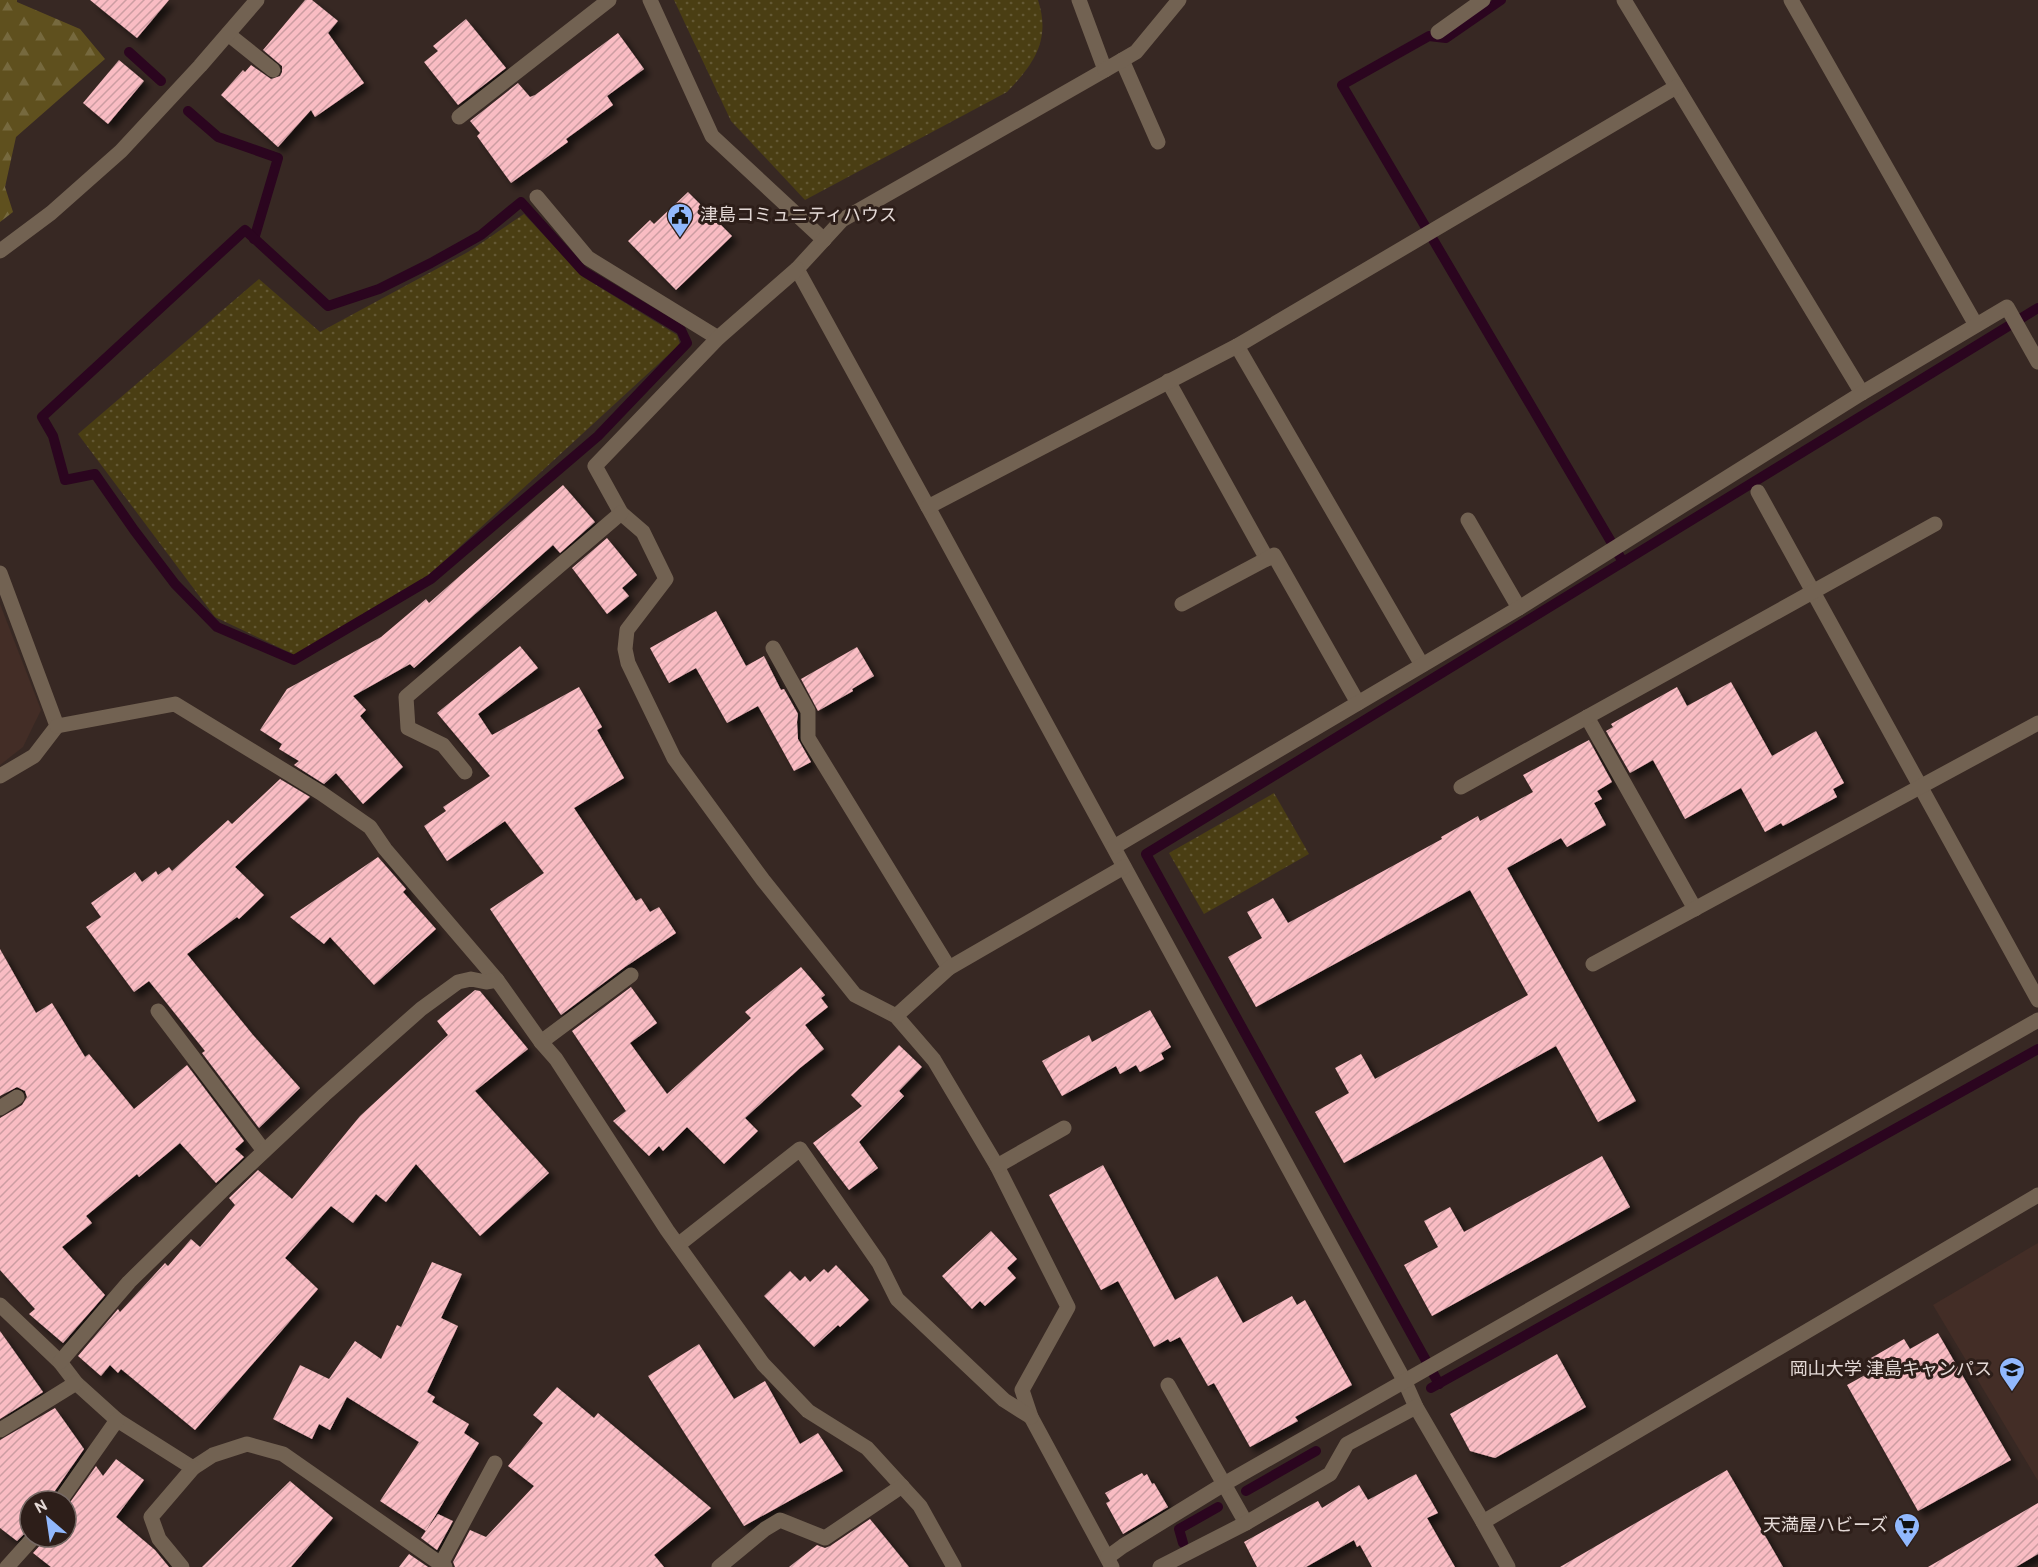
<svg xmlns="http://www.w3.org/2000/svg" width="2038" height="1567" font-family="Overpass,'Noto Sans JP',sans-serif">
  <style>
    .built { fill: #432d26 }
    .grass { fill: url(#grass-dots) }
    .forest { fill: url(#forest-firs) }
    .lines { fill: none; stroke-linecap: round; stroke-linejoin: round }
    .stream { stroke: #2b051f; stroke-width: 10 }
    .building { fill: url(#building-hatch); filter: url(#shadow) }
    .minor { stroke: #726252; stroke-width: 15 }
    .tertiary { stroke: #726252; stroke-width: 15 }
    .labels { text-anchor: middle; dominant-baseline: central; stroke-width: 6; stroke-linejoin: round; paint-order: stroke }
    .poi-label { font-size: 18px; fill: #e4d9d6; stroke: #2d1e19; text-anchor: end }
  </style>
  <defs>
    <pattern id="grass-dots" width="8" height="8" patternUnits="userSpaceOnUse" patternTransform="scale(1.5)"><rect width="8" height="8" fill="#4a3e13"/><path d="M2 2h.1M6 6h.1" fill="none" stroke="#645935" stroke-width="1.8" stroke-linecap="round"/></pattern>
    <pattern id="forest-firs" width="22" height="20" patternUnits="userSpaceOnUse" patternTransform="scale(1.5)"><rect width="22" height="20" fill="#5f501e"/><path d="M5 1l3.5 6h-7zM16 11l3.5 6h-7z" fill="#76693e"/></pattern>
    <pattern id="building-hatch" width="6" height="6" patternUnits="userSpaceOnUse" patternTransform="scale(1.5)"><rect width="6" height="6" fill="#f9bcc3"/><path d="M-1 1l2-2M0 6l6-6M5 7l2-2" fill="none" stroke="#cc9da2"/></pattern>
    <filter id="shadow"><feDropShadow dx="5.5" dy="5.5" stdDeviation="3" flood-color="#0009"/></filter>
  </defs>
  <rect width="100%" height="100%" fill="#372823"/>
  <g class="built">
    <path d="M0,604L41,710L23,747L0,765Z"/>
    <path d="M2038,1243V1481L1933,1305Z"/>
  </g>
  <g class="grass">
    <path d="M674,0H1038C1051,40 1034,64 1007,92L805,200L731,121Z"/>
    <path d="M524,214L583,277L677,335L680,344L428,576L295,655L215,617L78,434L259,279L320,332L468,252Z"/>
    <path d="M1274,793L1309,854L1204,914L1169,853Z"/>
  </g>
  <path class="forest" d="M0,0H17V2L80,29L105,59L16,137L5,187L13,212L0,222Z"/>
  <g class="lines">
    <g class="stream">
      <path d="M1501,0L1446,38L1429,36L1342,85L1623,562"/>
      <path d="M129,52L161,81"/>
      <path d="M188,111L218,137L278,158L254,239"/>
      <path d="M521,202L583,271L681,330L687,343L598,436L431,579L294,660L217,627L175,584L134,530L95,474L65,480L53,436L42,417L245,230L328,306L379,289L431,263L481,235Z"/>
      <path d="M1439,1384L1146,854L2038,308"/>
      <path d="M1431,1388L2038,1049"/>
      <path d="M1246,1491L1316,1451"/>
      <path d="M1183,1543L1179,1529L1218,1507"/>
    </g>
  </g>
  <g class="building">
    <path d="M90,0H169L137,38Z"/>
    <path d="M305,0H312L338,21L328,33L364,83L315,117L311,110L278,147L221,95L243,70L245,72L251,65L271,79L280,76L282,72V66L263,50Z"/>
    <path d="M466,19L506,68L458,105L424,62L438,51L433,46Z"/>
    <path d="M618,33L644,69L607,96L613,105L566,139L568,142L511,183L477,136L480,133L470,121L518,83L530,97L535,95Z"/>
    <path d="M119,60L144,81L108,124L83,103Z"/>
    <path d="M688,192L732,236L676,290L628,241L650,220L654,224Z"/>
    <path d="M563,485L595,522L560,553L553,545L414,668L410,664L353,696L366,710L360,716L403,767L363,804L336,773L324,784L294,765L299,761L279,749L282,744L260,730L287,689L381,637L426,599L429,603Z"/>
    <path d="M607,538L637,575L622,588L629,596L607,614L572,568Z"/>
    <path d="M716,611L746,666L764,656L781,690L784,689L798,714L797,722L798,739L811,762L794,771L758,706L727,723L696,668L669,683L650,648Z"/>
    <path d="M520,646L538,668L478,714L492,735L579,687L602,727L597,730L624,778L574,808L636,901L641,898L650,912L659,907L676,933L625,967L561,1015L490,909L544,873L505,821L447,861L424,826L446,811L443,807L490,776L437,713Z"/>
    <path d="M857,647L874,676L852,689L853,691L818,711L801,679Z"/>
    <path d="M1731,682L1772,756L1816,731L1844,783L1833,789L1837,797L1783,826L1781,823L1765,832L1741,788L1685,819L1653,760L1630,773L1606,731L1613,727L1611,724L1677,687L1687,706Z"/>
    <path d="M1589,740L1612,782L1597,791L1602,799L1594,803L1606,825L1567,847L1561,838L1507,868L1636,1101L1598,1122L1556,1046L1344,1163L1315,1112L1349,1093L1335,1068L1361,1054L1375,1079L1528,995L1470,890L1256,1007L1228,957L1262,938L1247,912L1273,898L1288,923L1442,839L1441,837L1478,816L1480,821L1533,792L1523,775Z"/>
    <path d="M280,779L310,797L235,867L264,895L239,919L237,917L187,954L253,1035L300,1088L259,1128L202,1053L205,1051L149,981L134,992L86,927L101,917L91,903L135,872L142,882L156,871L158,875L169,867L172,871L228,820L232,824Z"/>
    <path d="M378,857L406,889L403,892L436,929L374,985L330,937L324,944L290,917Z"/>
    <path d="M0,949L36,1013L52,1003L85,1057L89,1054L134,1109L187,1065L244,1141L235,1149L244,1157L216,1183L180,1143L139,1177L137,1174L86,1216L92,1223L62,1247L105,1295L63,1343L29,1314L35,1309L0,1270V1118L22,1105L27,1097L25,1091L17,1087L0,1096Z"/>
    <path d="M801,967L825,995L821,998L828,1007L805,1025L824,1049L800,1068L745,1118L758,1131L724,1164L687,1127L663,1151L659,1146L649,1156L613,1121L626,1111L572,1031L631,987L657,1023L630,1043L667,1094L751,1018L745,1012Z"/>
    <path d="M475,990L480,991L528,1049L475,1091L549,1173L480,1236L416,1164L386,1202L376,1194L353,1223L331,1206L285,1258L318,1289L195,1430L121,1369L118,1373L110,1365L101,1376L78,1356L118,1309L120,1312L165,1263L168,1266L191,1239L200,1247L235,1205L229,1198L258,1170L292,1199L360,1116L448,1035L437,1021Z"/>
    <path d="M1150,1010L1171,1047L1161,1053L1164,1059L1140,1072L1136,1065L1120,1074L1116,1066L1062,1096L1042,1061L1089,1035L1092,1042Z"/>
    <path d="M899,1045L922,1067L899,1091L904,1096L859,1142L878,1168L849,1190L813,1143L862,1106L851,1095Z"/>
    <path d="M1602,1156L1630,1207L1432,1316L1404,1265L1438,1247L1424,1221L1450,1207L1464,1232Z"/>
    <path d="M1103,1165L1175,1300L1217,1276L1243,1323L1292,1296L1297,1305L1305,1300L1352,1385L1295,1417L1298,1421L1250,1447L1214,1383L1208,1386L1180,1337L1170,1342L1168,1339L1154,1347L1118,1281L1101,1290L1049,1195Z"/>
    <path d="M991,1231L1017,1259L1007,1268L1016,1278L985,1306L980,1301L972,1309L942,1276Z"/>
    <path d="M432,1262L462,1274L441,1318L458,1326L427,1392L435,1397L432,1402L469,1424L464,1433L479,1443L426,1531L380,1501L419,1442L347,1397L330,1430L319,1424L312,1439L273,1419L300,1365L329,1379L355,1341L381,1359L397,1325L401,1327Z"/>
    <path d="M836,1265L869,1300L840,1327L838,1325L814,1347L764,1296L790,1271L800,1281L805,1276L810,1282L824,1269L828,1273Z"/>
    <path d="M0,1331L43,1392L0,1419Z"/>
    <path d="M1938,1333L2011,1460L1918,1511L1847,1385L1876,1369L1871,1358L1904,1339L1910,1349Z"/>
    <path d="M699,1344L734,1399L765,1381L800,1444L818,1433L843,1471L744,1526L648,1376Z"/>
    <path d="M1557,1354L1586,1407L1495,1458L1470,1451L1450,1414Z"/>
    <path d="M557,1387L594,1418L598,1413L711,1508L654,1555L664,1567H455L453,1562L470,1530L486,1537L534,1486L508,1466L543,1423L533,1415Z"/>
    <path d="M55,1408L84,1449L52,1495L50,1501H30V1528L17,1541L0,1528V1440Z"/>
    <path d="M116,1459L144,1480L116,1517L155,1550L169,1567H51L33,1553L42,1543L44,1537H66V1508L96,1466L103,1476Z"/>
    <path d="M1727,1470L1783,1567H1560Z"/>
    <path d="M1142,1473L1144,1476L1147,1474L1152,1484L1154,1483L1168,1507L1123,1534L1106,1503L1110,1501L1105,1493Z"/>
    <path d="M1416,1474L1438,1513L1427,1518L1455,1567H1372L1360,1545L1357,1547L1354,1540L1306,1567H1257L1244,1542L1318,1501L1322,1508L1359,1485L1368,1500Z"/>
    <path d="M290,1481L333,1518L291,1567H202Z"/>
    <path d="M2038,1503V1554L2016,1567H1928Z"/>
    <path d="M438,1514L453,1521L437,1550L421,1538Z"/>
    <path d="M870,1519L909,1567H789L817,1545L825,1548L830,1546Z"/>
    <path d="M409,1554L428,1567H399Z"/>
  </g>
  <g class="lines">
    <g class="minor">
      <path d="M650,0L712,136L824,240"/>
      <path d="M1079,0L1105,70L842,220L797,269L928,507L1404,1380L1416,1407L1483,1522"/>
      <path d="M1624,0L1862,393"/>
      <path d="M1791,0L1976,325"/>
      <path d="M1438,32L1483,0"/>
      <path d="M228,34L273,70"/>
      <path d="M1122,60L1158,142"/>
      <path d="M1105,70L1136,52L1179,0"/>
      <path d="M459,117L609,0"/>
      <path d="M537,197L588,258L718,338"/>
      <path d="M0,251L51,213L121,151L200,66L257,0"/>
      <path d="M797,269L718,338L595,466L621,513L643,532L666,579L627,630L625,649L628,663L674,758L763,880L855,995L896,1016L934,1060L997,1166L1068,1307L1022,1390L1031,1417L1112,1567"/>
      <path d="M1237,346L1422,665"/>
      <path d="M1168,381L1267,559"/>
      <path d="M1758,492L2038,1000"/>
      <path d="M928,507L1237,346L1676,87"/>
      <path d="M1468,520L1519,608"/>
      <path d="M0,573L57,726L34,756L0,776"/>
      <path d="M1182,604L1274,555L1358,703"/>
      <path d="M773,648L808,711V738L949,968"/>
      <path d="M1587,717L1695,909"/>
      <path d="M57,726L175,704L321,793L370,827L385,849L497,980"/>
      <path d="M465,772L443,745L408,728L406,697L621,513"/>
      <path d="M1461,787L1935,524"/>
      <path d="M1114,847L1519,608L1862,393L2007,307L2038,362"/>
      <path d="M1593,964L2038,723"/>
      <path d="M158,1011L264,1151"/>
      <path d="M896,1016L949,968L1124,867"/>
      <path d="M541,1042L631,975"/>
      <path d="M0,1108L17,1097"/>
      <path d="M997,1166L1064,1128"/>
      <path d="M678,1245L800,1149L879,1263L897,1299L1004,1400L1031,1417"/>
      <path d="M0,1305L60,1362L76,1383L117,1420L193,1468L213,1455L247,1444L283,1454L445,1567"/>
      <path d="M60,1362L129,1282L226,1187L324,1095L421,1009L458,982L471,979L486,982L497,980L541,1042L556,1059L667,1230L763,1364L808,1411L867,1448L920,1506L954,1567"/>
      <path d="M1168,1385L1246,1523"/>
      <path d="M0,1430L76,1383"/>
      <path d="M60,1501L117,1420"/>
      <path d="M1108,1557L1123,1546L1224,1484L2038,1020"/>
      <path d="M441,1564L495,1463"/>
      <path d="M7,1567L34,1537"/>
      <path d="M182,1567L159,1539L151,1517L193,1468"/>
      <path d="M719,1567L765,1529L780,1520L825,1538L902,1486"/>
      <path d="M1160,1567L1246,1523L1330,1474L1347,1444L1416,1407"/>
    </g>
    <path class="tertiary" d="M1508,1567L1483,1522L2038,1195"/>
  </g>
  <defs>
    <symbol id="civic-pin" viewBox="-11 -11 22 30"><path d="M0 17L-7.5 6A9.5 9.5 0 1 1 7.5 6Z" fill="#91b8fd" stroke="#2d1e19"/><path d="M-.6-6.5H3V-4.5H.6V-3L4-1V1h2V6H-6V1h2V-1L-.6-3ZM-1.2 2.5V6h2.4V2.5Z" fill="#111"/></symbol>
    <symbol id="university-pin" viewBox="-11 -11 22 30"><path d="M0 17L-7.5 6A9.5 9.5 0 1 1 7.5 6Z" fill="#91b8fd" stroke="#2d1e19"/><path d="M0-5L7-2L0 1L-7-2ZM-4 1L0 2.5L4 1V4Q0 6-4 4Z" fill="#111"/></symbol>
    <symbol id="supermarket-pin" viewBox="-11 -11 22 30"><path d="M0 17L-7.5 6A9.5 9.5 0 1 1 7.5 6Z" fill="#91b8fd" stroke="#2d1e19"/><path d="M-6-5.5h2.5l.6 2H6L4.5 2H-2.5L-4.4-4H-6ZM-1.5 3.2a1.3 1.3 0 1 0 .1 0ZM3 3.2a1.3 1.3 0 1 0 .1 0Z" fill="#111"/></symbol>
  </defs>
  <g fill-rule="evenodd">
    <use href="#civic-pin" x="665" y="201" width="30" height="40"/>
    <use href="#university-pin" x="1997" y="1355" width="30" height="40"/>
    <use href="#supermarket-pin" x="1892" y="1511" width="30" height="40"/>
  </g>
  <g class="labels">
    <g class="poi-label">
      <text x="700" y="216" text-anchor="start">津島コミュニティハウス</text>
      <text x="1992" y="1370">岡山大学 津島キャンパス</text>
      <text x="1888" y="1526">天満屋ハビーズ</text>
    </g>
  </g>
  <g transform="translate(48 1519) rotate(331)"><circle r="28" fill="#2d1e19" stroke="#766965" stroke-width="1.5"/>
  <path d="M0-4.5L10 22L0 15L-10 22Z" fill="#91b8fd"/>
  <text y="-9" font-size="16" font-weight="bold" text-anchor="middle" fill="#e4d9d6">N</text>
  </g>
</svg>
